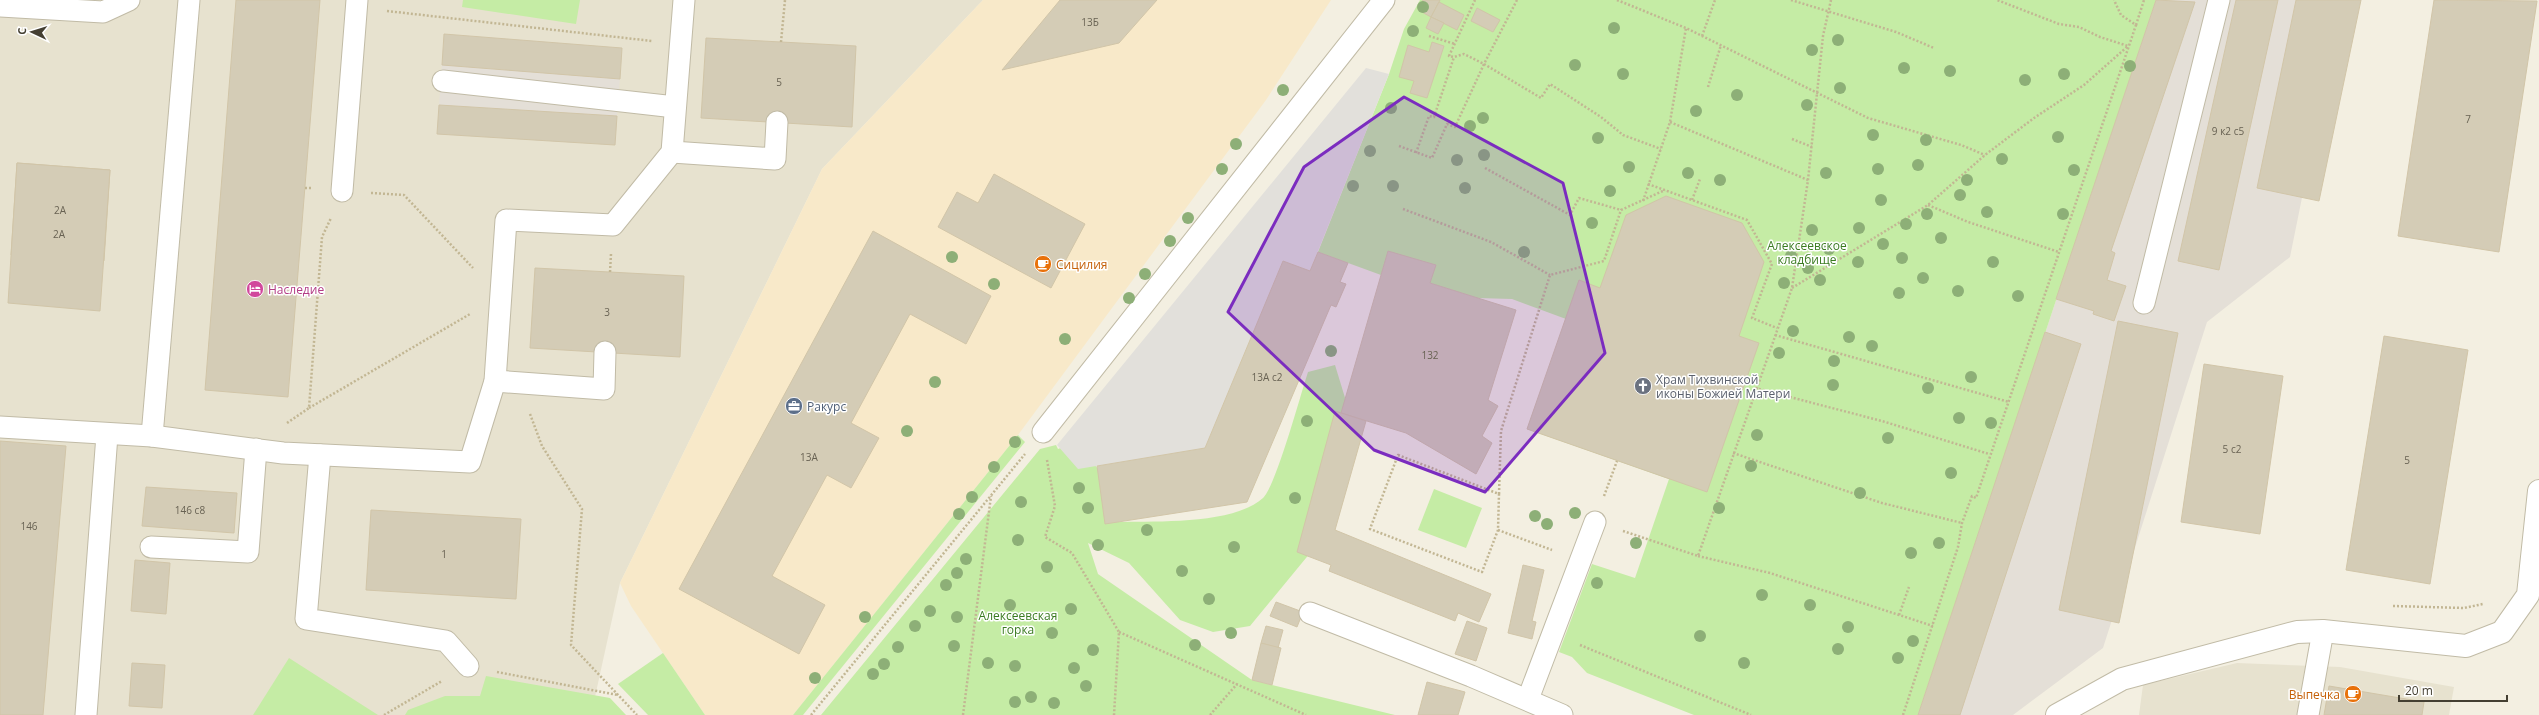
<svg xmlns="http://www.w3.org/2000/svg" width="2539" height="715" font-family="'Open Sans',sans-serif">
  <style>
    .residential { fill: #e7e2cf }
    .commercial { fill: #f8e9c9 }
    .industrial { fill: #e4dfd7 }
    .green { fill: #c5eca5 }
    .parking { fill: #e2e0db }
    .building { fill: #d4ccb6; stroke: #d1c5a8 }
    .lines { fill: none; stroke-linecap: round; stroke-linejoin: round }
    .lane-casing { stroke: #c1bba6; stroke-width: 23 }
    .street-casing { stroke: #c1bba6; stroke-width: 24 }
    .path { stroke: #c2b693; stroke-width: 2.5; stroke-dasharray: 2 2; stroke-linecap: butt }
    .lane { stroke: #fff; stroke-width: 21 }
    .street { stroke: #fff; stroke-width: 22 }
    .tree { fill: #8daf77 }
    .marked { fill: #7b2cbf; fill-opacity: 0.2; stroke: #7b2cbf; stroke-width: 3; stroke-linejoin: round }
    .labels { text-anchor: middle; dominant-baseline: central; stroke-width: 3; stroke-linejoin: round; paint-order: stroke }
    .number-label { font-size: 10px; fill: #686253 }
    .park-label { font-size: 12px; fill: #3a7b20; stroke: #fff }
    .food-label { font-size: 12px; fill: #c56008; stroke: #fff; text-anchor: start }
    .hotel-label { font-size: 12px; fill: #b23c85; stroke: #fff; text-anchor: start }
    .worship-label { font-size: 12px; fill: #5b616d; stroke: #fff; text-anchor: start }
    .service-label { font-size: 12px; fill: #4e5e75; stroke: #fff; text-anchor: start }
  </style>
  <rect width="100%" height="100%" fill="#f3efe1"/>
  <g class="residential">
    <path d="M0,0H983L822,169L620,583L591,715H0Z"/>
    <path d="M2237,663L2340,667L2454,687L2449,715H2139L2143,685Z"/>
  </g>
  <path class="commercial" d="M983,0H1331L1266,100L1018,435L793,715H705L631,606L620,583L822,169Z"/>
  <g class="industrial">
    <path d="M2156,0H2342L2290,257L2207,322L2103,648L2013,715H1918Z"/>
    <path d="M444,34L622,48L615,145L437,134Z"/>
  </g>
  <g class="green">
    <path d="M463,0H580L576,24L462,7Z"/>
    <path d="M1420,0H2156L1918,715H1694L1587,673L1572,657L1559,652L1592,564L1635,578L1669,479L1527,429L1566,319L1512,299L1477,298L1430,283L1435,265L1388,252L1381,275L1318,252L1389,74L1404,29Z"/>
    <path d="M1335,365L1346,401L1320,541L1250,626L1213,632L1180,620L1129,563L1088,543L1098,574L1252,680L1395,715H821L1040,449L1056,445L1058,449L1075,442L1099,470L1116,522C1155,521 1233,525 1263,498C1276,486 1301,393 1308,372Z"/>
    <path d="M1018,435L1025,442L803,715H793Z"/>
    <path d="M1434,489L1482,508L1466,548L1418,530Z"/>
    <path d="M663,653L705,715H648L618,684Z"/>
    <path d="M289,658L378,715H253Z"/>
    <path d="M486,676L610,698L626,715H405L408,710L445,696H480Z"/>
  </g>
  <path class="parking" d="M1366,68L1389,74L1310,271L1283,261L1205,448L1078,469L1057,445Z"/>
  <g class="building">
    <path d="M236,0H320L288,397L205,390Z"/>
    <path d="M1060,0H1157L1119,43L1002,70Z"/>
    <path d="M1423,0H1440L1431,17L1418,10Z"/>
    <path d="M2156,0L2195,2L2111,251L2115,253L2107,280L2126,286L2114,321L2093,314L2094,311L2056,299Z"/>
    <path d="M2236,0H2278L2219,270L2178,261Z"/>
    <path d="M2296,0H2361L2319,201L2257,188Z"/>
    <path d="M2434,0L2537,1L2499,252L2398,236Z"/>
    <path d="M1439,2L1464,15L1457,30L1431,17Z"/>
    <path d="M1477,8L1500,20L1493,32L1471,21Z"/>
    <path d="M1431,17L1444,23L1438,34L1426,28Z"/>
    <path d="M444,34L622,48L620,79L442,65Z"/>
    <path d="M706,38L856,46L852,127L701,118Z"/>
    <path d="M1432,42L1444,46L1427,98L1410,93L1414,81L1399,77L1408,45L1429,52Z"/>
    <path d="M439,105L617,116L615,145L437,134Z"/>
    <path d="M17,163L110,170L104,261L11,255Z"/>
    <path d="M17,163L110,170L100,311L8,303Z"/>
    <path d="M994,174L1085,224L1051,288L938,227L957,192L978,203Z"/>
    <path d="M1666,196L1742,223L1764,262L1739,336L1759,343L1707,492L1527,429L1579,280L1600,288L1626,215Z"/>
    <path d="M873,231L991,296L966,344L910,314L851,423L879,438L851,488L827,475L772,576L825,605L799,654L679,589Z"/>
    <path d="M1388,251L1436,265L1430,283L1516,310L1488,400L1498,406L1482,436L1492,443L1476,474L1406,433L1341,413Z"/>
    <path d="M1318,252L1348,263L1340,282L1346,284L1336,307L1331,305L1247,502L1105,524L1097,466L1205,448L1283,261L1310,271Z"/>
    <path d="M535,268L684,276L680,357L530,348Z"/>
    <path d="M2118,321L2178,333L2119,623L2059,610Z"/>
    <path d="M2045,332L2081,344L1960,715H1918Z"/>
    <path d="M2384,336L2468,350L2430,584L2346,570Z"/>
    <path d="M2204,364L2283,376L2260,534L2181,522Z"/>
    <path d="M1335,411L1366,421L1335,530L1491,594L1479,622L1458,613L1455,621L1329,571L1331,565L1297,552Z"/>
    <path d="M0,441L66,446L43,715H0Z"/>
    <path d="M146,487L237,493L234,533L142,526Z"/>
    <path d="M371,510L521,519L516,599L366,590Z"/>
    <path d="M135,560L170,563L166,614L131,611Z"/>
    <path d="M1523,565L1544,570L1532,621L1536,622L1532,639L1508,633Z"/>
    <path d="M1276,602L1303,612L1297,627L1270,616Z"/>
    <path d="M1467,621L1487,628L1476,661L1455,654Z"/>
    <path d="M1266,626L1283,630L1278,648L1261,643Z"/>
    <path d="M1261,643L1281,648L1272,685L1252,680Z"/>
    <path d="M132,663L165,665L162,708L129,706Z"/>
    <path d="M1427,682L1465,692L1458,715H1418Z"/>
    <path d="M2329,686L2424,702L2422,715H2324Z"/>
  </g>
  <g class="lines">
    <defs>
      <g id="lane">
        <path d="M0,6L103,12L129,0"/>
        <path d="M443,81L675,107"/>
        <path d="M672,152L775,159L777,122"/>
        <path d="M342,191L357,0"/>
        <path d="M2144,303L2219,0"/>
        <path d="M495,381L604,389L605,352"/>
        <path d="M0,427L152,436L283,453L470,462L495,381L506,220L613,225L672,152L684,0"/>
        <path d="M1043,432L1384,0"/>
        <path d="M152,436L189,0"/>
        <path d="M320,455L306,619L446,641L468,666"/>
        <path d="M151,547L248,552L256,449"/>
        <path d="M1310,613L1471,676L1562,715"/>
        <path d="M1528,699L1595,522"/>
        <path d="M86,715L107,435"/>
        <path d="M2308,715L2323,631"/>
      </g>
      <path id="street" d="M2057,715L2122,679L2297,632L2323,631L2466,646L2502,632L2528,595L2539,491"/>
    </defs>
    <use href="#lane" class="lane-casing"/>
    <use href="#street" class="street-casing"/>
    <g class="path">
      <path d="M1517,0L1484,64L1541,98L1550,84L1601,117L1623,135L1661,149"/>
      <path d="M1617,0L1686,28L1868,118L1961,145L1985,155"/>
      <path d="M1791,0L1896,32L1934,48"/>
      <path d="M387,11L652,41"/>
      <path d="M2136,25L2144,0"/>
      <path d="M1429,36L1455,44"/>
      <path d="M1702,36L1715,0"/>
      <path d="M781,42L785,0"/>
      <path d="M1708,87L1721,45"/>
      <path d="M1670,122L1808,180"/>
      <path d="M1792,139L1812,147"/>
      <path d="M1399,146L1432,158L1447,124L1455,127L1484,64L1464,54L1454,57L1449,56L1475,0"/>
      <path d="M1416,153L1429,116L1434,117L1454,57"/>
      <path d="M1485,168L1570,215L1579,198L1621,210"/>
      <path d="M1648,184L1747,220L1772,264L1752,318L1777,328"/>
      <path d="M305,188H312"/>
      <path d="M371,193L404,195L473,268"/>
      <path d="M1692,200L1700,179"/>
      <path d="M1643,201L1670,122L1686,28"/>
      <path d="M1928,205L1968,222L2059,252"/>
      <path d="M1403,209L1491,242L1550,275"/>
      <path d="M610,272L611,254"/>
      <path d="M1792,288L1928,205L1985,155L2034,118L2084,85L2128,46L2100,37L2079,27L2059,24L1997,0"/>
      <path d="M1775,335L2009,402"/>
      <path d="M1755,388L1882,421L1989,454"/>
      <path d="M309,408L470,314"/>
      <path d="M530,414L542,446L582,509L571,645L637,715"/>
      <path d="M287,423L309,408L322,237L331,218"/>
      <path d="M1733,453L1882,503L1962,523"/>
      <path d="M1398,455L1499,494L1498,530L1482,572L1370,529Z"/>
      <path d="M1047,460L1055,506L1045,537L1072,553L1119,632L1114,715"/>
      <path d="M1499,494L1501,431L1550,275L1604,261L1621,210L1665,190"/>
      <path d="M1604,496L1617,461"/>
      <path d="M1498,530L1552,550"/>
      <path d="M1623,531L1698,556L1792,288L1808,180L1823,36L1831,0"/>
      <path d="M1698,556L1770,573L1933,626"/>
      <path d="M2393,606L2464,608L2483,604"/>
      <path d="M1899,615L1909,587"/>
      <path d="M1119,632L1306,715"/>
      <path d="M1580,645L1751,715"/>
      <path d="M497,672L618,695"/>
      <path d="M384,715L442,681"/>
      <path d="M811,715L1025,454"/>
      <path d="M963,715L991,496"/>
      <path d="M1210,715L1237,684"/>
      <path d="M1903,715L1958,547L1962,523L1972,496L1976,498L2136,25L2121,15L2114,0"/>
    </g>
    <use href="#lane" class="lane"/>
    <use href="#street" class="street"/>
  </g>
  <g class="tree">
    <circle cx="1423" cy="7" r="6"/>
    <circle cx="1614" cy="28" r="6"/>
    <circle cx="1413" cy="31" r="6"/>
    <circle cx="1838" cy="40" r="6"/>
    <circle cx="1812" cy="50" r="6"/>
    <circle cx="1575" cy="65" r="6"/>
    <circle cx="2130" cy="66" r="6"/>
    <circle cx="1904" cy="68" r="6"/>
    <circle cx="1950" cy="71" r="6"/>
    <circle cx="1623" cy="74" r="6"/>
    <circle cx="2064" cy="74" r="6"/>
    <circle cx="2025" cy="80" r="6"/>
    <circle cx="1840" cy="88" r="6"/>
    <circle cx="1283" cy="90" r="6"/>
    <circle cx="1737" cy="95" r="6"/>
    <circle cx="1807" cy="105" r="6"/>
    <circle cx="1391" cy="108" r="6"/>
    <circle cx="1696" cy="111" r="6"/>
    <circle cx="1483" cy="118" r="6"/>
    <circle cx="1470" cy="126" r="6"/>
    <circle cx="1873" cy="135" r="6"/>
    <circle cx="2058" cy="137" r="6"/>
    <circle cx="1598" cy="138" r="6"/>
    <circle cx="1926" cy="140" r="6"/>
    <circle cx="1236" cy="144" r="6"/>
    <circle cx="1370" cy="151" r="6"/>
    <circle cx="1484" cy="155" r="6"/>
    <circle cx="2002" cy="159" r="6"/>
    <circle cx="1457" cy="160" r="6"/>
    <circle cx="1918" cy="165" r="6"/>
    <circle cx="1629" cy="167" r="6"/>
    <circle cx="1222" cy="169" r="6"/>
    <circle cx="1878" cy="169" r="6"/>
    <circle cx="2074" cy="170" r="6"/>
    <circle cx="1688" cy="173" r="6"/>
    <circle cx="1826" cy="173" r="6"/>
    <circle cx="1720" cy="180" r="6"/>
    <circle cx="1967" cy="180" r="6"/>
    <circle cx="1353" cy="186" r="6"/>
    <circle cx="1393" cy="186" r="6"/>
    <circle cx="1465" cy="188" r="6"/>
    <circle cx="1610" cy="191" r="6"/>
    <circle cx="1960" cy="195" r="6"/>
    <circle cx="1881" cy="200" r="6"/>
    <circle cx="1987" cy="212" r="6"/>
    <circle cx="1927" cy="214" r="6"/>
    <circle cx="2063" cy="214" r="6"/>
    <circle cx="1188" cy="218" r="6"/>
    <circle cx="1592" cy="223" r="6"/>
    <circle cx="1906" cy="224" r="6"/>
    <circle cx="1859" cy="228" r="6"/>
    <circle cx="1812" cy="230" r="6"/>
    <circle cx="1941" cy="238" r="6"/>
    <circle cx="1170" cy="241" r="6"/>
    <circle cx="1883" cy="244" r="6"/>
    <circle cx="1829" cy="249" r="6"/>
    <circle cx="1524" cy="252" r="6"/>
    <circle cx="1791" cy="256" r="6"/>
    <circle cx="952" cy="257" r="6"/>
    <circle cx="1902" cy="258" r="6"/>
    <circle cx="1858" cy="262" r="6"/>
    <circle cx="1993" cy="262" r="6"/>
    <circle cx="1808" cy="268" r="6"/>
    <circle cx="1145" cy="274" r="6"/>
    <circle cx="1923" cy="278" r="6"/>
    <circle cx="1820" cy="280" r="6"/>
    <circle cx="1784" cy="283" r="6"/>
    <circle cx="994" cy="284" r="6"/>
    <circle cx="1958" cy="291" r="6"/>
    <circle cx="1899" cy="293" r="6"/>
    <circle cx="2018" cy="296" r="6"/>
    <circle cx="1129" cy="298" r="6"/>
    <circle cx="1793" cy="331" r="6"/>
    <circle cx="1849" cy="337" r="6"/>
    <circle cx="1065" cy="339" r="6"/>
    <circle cx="1872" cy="346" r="6"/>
    <circle cx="1331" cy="351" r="6"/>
    <circle cx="1779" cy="353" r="6"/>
    <circle cx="1834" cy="361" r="6"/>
    <circle cx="1971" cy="377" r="6"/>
    <circle cx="935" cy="382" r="6"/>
    <circle cx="1833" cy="385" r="6"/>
    <circle cx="1928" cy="388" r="6"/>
    <circle cx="1959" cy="418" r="6"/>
    <circle cx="1307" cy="421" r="6"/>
    <circle cx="1991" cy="423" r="6"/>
    <circle cx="907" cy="431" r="6"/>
    <circle cx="1757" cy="435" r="6"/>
    <circle cx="1888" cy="438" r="6"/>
    <circle cx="1015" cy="442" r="6"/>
    <circle cx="1751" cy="466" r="6"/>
    <circle cx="994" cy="467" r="6"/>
    <circle cx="1951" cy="473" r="6"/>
    <circle cx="1079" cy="488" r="6"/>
    <circle cx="1860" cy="493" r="6"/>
    <circle cx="972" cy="497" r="6"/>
    <circle cx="1295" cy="498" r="6"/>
    <circle cx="1021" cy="502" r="6"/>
    <circle cx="1088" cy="508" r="6"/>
    <circle cx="1719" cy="508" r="6"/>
    <circle cx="1575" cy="513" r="6"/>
    <circle cx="959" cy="514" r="6"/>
    <circle cx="1535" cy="516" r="6"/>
    <circle cx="1547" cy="524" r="6"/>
    <circle cx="1147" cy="530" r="6"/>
    <circle cx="1018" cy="540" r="6"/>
    <circle cx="1636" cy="543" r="6"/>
    <circle cx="1939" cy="543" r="6"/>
    <circle cx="1098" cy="545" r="6"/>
    <circle cx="1234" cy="547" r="6"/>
    <circle cx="1911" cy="553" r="6"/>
    <circle cx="966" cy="559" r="6"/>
    <circle cx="1047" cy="567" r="6"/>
    <circle cx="1182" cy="571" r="6"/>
    <circle cx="957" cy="573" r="6"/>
    <circle cx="1597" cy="583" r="6"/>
    <circle cx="946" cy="585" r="6"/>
    <circle cx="1762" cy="595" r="6"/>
    <circle cx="1209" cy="599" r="6"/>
    <circle cx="1010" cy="605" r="6"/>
    <circle cx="1810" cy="605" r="6"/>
    <circle cx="1071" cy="609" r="6"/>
    <circle cx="930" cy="611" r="6"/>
    <circle cx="865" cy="617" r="6"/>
    <circle cx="957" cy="617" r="6"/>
    <circle cx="915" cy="626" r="6"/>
    <circle cx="1848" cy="627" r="6"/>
    <circle cx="1052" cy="633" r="6"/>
    <circle cx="1231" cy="633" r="6"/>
    <circle cx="1700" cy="636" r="6"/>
    <circle cx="1913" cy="641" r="6"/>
    <circle cx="1195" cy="645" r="6"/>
    <circle cx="954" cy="646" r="6"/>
    <circle cx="898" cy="647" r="6"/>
    <circle cx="1838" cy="649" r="6"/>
    <circle cx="1093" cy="650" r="6"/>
    <circle cx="1898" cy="658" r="6"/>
    <circle cx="988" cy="663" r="6"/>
    <circle cx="1744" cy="663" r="6"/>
    <circle cx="884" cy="664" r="6"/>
    <circle cx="1015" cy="666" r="6"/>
    <circle cx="1074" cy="668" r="6"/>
    <circle cx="873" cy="674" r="6"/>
    <circle cx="815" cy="678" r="6"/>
    <circle cx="1086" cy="686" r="6"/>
    <circle cx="1031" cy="697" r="6"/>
    <circle cx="1015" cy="702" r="6"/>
    <circle cx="1054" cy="703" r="6"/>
  </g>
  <path class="marked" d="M1404,97L1563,183L1605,353L1485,492L1374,450L1228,312L1304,167Z"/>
  <defs>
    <symbol id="cafe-disc" viewBox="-11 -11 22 22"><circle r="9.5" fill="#e8710a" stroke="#fff"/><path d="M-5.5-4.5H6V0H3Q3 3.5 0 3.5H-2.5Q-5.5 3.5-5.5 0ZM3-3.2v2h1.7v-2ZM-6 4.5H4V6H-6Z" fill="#fff"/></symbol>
    <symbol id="hotel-disc" viewBox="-11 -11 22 22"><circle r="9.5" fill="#d1479c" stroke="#fff"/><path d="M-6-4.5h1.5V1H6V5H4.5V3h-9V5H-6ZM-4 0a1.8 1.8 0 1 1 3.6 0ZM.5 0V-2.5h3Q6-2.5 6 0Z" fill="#fff"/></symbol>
    <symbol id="church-disc" viewBox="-11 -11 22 22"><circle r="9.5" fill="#6b7280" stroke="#fff"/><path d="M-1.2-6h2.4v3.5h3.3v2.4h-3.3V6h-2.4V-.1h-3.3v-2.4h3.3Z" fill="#fff"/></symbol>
    <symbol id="office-disc" viewBox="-11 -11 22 22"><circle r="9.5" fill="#5c6f8a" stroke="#fff"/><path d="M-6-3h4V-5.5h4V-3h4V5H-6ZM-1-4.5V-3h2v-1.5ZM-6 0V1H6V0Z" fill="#fff"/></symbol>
  </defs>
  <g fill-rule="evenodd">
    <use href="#cafe-disc" x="1033" y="254" width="20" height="20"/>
    <use href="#hotel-disc" x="245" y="279" width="20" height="20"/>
    <use href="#church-disc" x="1633" y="376" width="20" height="20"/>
    <use href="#office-disc" x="784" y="396" width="20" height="20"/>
    <use href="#cafe-disc" x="2343" y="684" width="20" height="20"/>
  </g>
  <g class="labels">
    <g class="number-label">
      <text x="1090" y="22">13Б</text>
      <text x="779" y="82">5</text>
      <text x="2468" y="119">7</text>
      <text x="2228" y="131">9 к2 с5</text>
      <text x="60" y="210">2А</text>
      <text x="59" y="234">2A</text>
      <text x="607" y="312">3</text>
      <text x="1430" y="355">132</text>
      <text x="1267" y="377">13А с2</text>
      <text x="2232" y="449">5 с2</text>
      <text x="809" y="457">13А</text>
      <text x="2407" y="460">5</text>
      <text x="190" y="510">146 с8</text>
      <text x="29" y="526">146</text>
      <text x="444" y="554">1</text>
    </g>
    <g class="park-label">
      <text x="1807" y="245">Алексеевское<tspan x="1807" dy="14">кладбище</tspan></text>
      <text x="1018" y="615">Алексеевская<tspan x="1018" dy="14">горка</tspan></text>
    </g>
    <g class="food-label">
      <text x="1056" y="264">Сицилия</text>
      <text x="2340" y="694" text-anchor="end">Выпечка</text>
    </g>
    <g class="hotel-label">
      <text x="268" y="289">Наследие</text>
    </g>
    <g class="worship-label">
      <text x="1656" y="379">Храм Тихвинской<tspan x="1656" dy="14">иконы Божией Матери</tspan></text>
    </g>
    <g class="service-label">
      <text x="807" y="406">Ракурс</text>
    </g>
  </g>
  <g transform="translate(32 32) rotate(274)" stroke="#ffffff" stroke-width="3" paint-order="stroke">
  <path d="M0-3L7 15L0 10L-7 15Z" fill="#443f32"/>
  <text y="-6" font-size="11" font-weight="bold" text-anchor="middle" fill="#443f32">С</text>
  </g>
  <path d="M2399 695v6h108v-6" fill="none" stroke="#443f32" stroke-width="2"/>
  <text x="2405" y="695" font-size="12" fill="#443f32" stroke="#ffffff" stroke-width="3" paint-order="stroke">20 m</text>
</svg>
